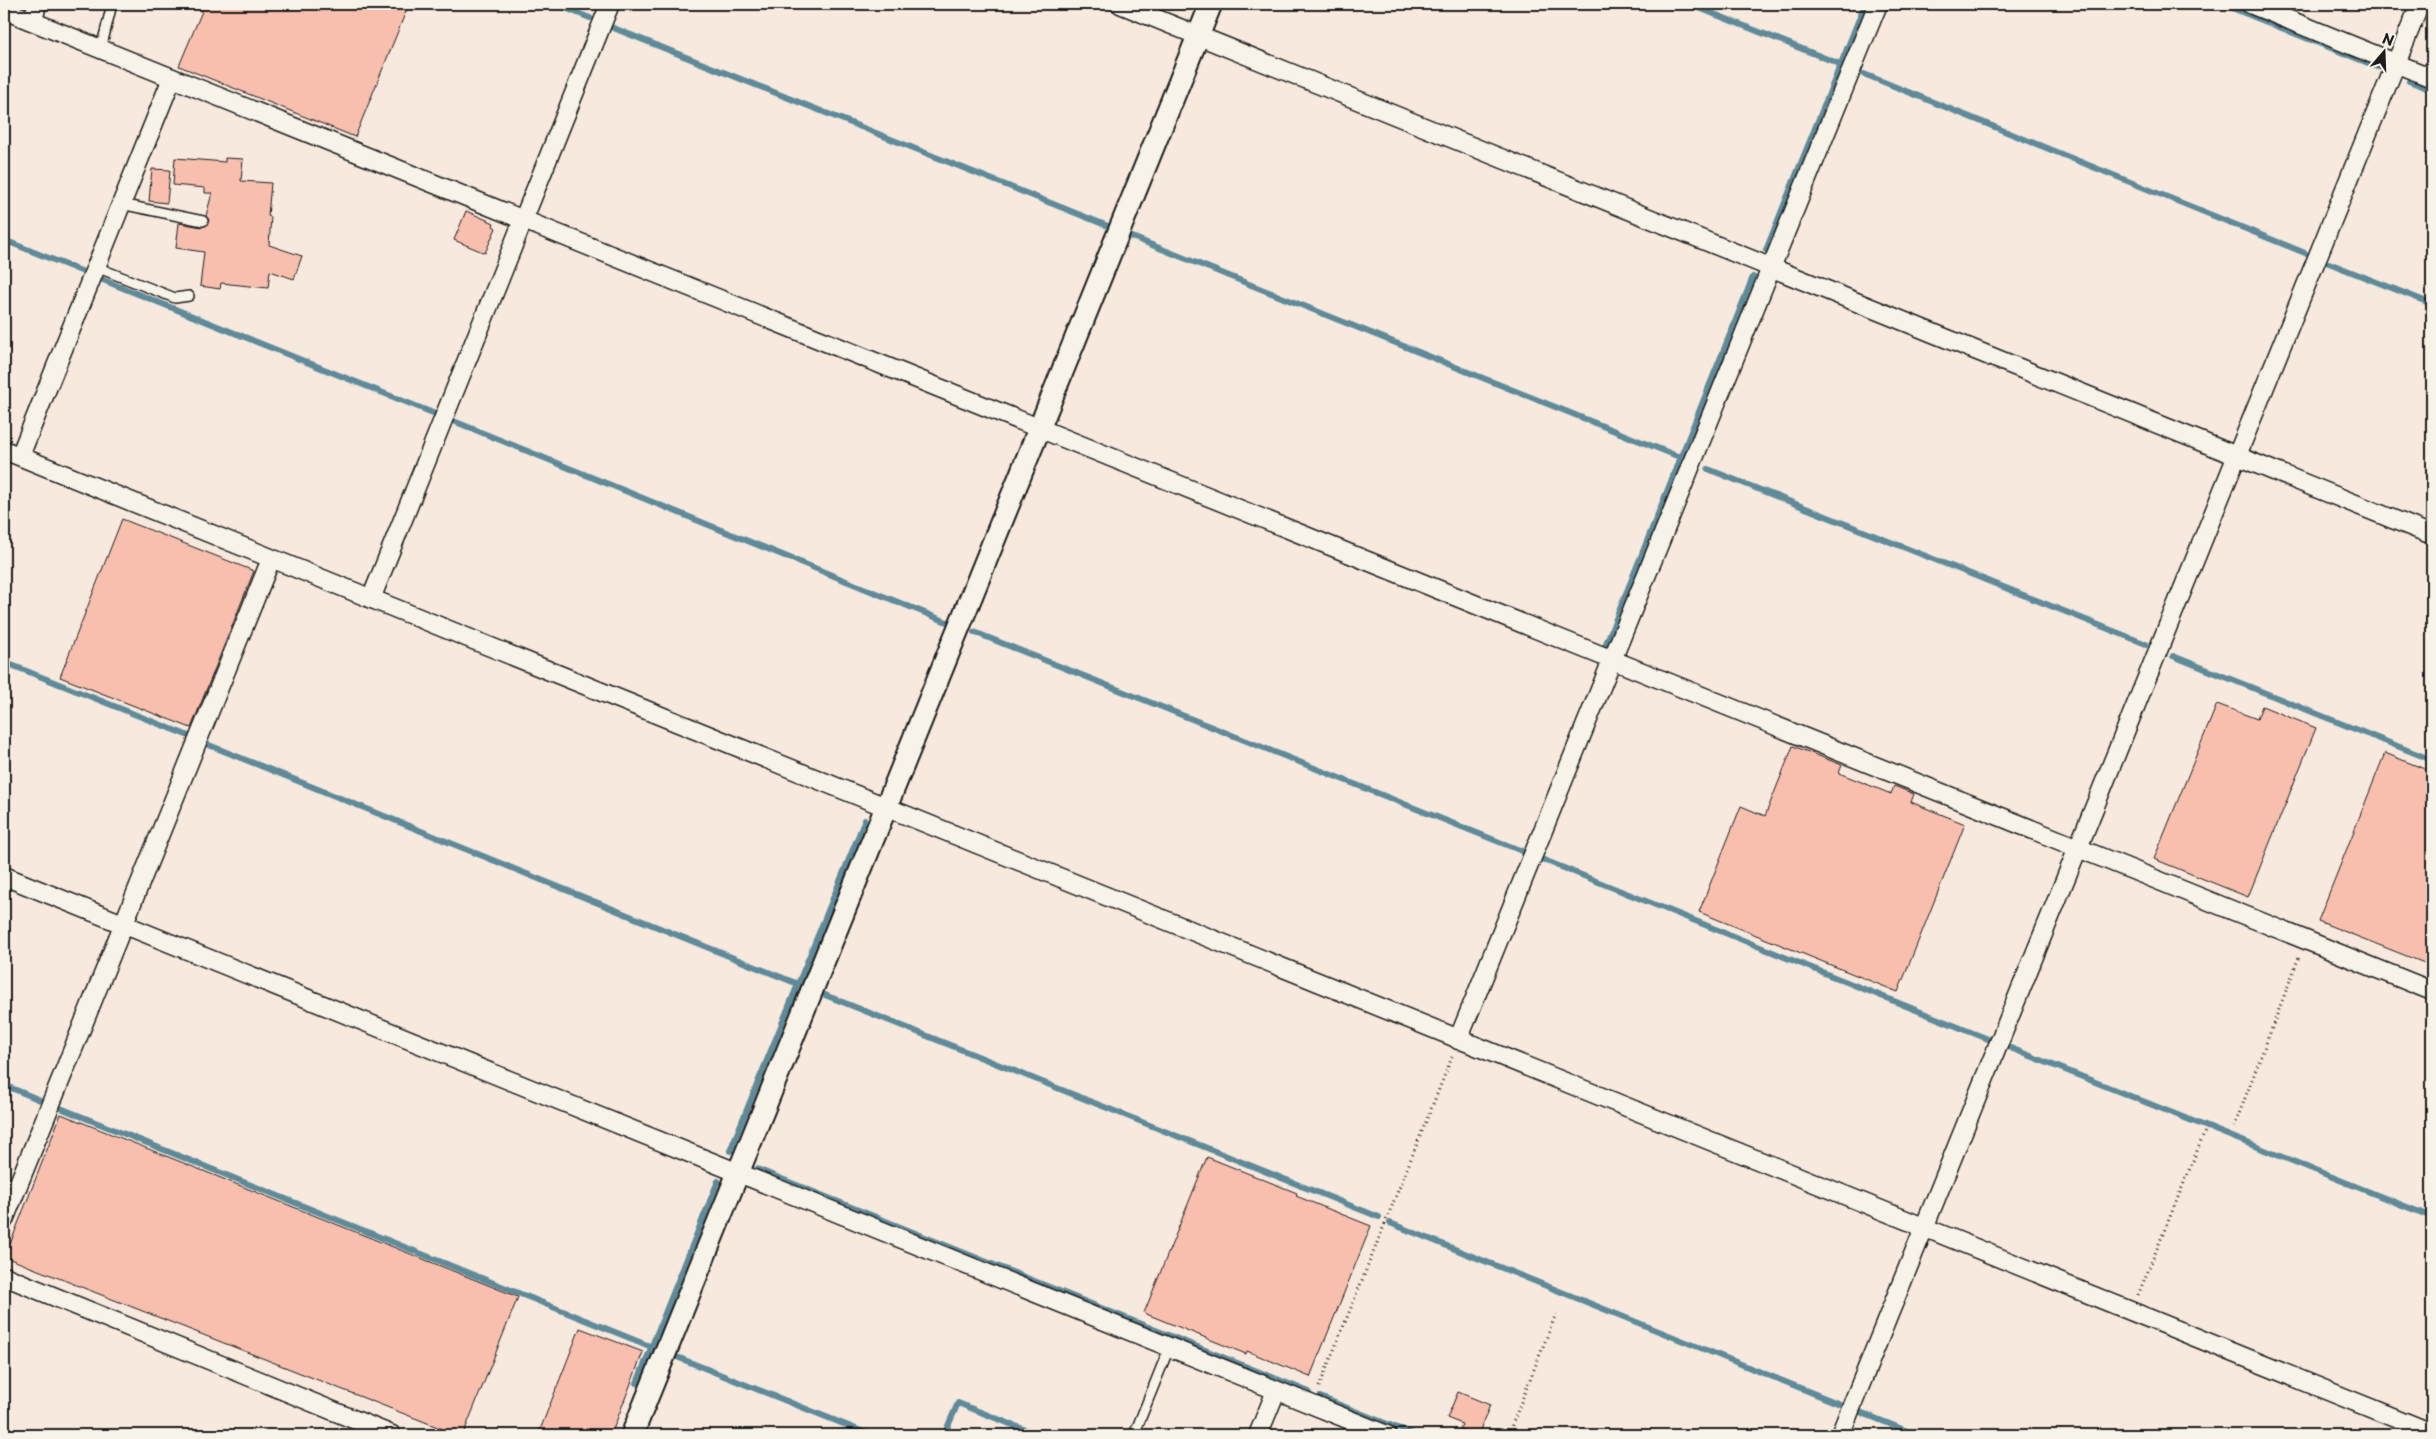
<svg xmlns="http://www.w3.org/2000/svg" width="2436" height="1439" font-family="'Playpen Sans',sans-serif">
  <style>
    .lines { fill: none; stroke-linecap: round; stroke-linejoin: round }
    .stream { stroke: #5f8a99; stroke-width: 6 }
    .building { fill: #f8bfaf; stroke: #1c1c1c }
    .service-casing { stroke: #1c1c1c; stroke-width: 12 }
    .minor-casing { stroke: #1c1c1c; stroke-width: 21 }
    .tertiary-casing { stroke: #1c1c1c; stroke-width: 25 }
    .path { stroke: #1c1c1c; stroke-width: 3; stroke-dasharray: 1 4; stroke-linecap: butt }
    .service { stroke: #f7f3e8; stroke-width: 9 }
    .minor { stroke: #f7f3e8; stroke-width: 18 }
    .tertiary { stroke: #f7f3e8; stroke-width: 21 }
  </style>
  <rect width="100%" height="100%" fill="#f7e9dd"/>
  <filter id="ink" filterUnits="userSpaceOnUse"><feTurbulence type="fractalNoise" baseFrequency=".02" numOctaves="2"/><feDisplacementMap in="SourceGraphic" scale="10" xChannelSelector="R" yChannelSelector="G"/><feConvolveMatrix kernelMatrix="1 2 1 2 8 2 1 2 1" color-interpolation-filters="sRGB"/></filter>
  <g filter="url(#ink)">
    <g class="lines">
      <g class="stream">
        <path d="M555,4L590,18"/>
        <path d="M1689,4L1840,64"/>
        <path d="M2222,4L2378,67"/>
        <path d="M611,27L1108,226"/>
        <path d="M1864,74L2305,253"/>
        <path d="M2409,81L2432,90"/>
        <path d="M1132,237L1682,458"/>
        <path d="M4,240L86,273"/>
        <path d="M1766,250L1865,4"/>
        <path d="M2329,263L2432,304"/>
        <path d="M98,278L438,415"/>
        <path d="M451,420L947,622"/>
        <path d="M1708,469L2146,644"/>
        <path d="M974,632L1527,853"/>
        <path d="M1605,646L1753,277"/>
        <path d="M2173,656L2432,760"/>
        <path d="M4,662L189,736"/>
        <path d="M204,743L798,984"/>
        <path d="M1539,858L1993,1041"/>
        <path d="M825,995L1379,1217"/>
        <path d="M2008,1047L2432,1217"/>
        <path d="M4,1085L45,1102"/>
        <path d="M58,1107L652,1347"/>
        <path d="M730,1151L865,820"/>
        <path d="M757,1169L1309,1392"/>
        <path d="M1390,1223L1845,1406"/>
        <path d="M677,1357L871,1435"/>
        <path d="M637,1383L718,1181"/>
        <path d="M1320,1397L1415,1435"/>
        <path d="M1855,1410L1917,1435"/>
        <path d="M944,1435L958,1403L1038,1435"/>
      </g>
    </g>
    <g class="building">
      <path d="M205,4H409L355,137L179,66Z"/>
      <path d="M175,158L225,162V158L243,159L241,181L271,183L268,216L271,217L269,245L302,256L294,279L270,271L268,288L221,283L220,289L200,286L204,252L176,248L179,223L202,227L207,225L209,220L206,216L212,193H205V188L173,185Z"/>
      <path d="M152,169L170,170L167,203L149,201Z"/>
      <path d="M466,211L494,223L493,226L496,228L485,253L454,240Z"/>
      <path d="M122,519L254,571L191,728L60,677Z"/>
      <path d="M2217,704L2257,719L2262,706L2316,728L2248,897L2154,859Z"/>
      <path d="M1793,746L1842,765L1839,773L1891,794L1894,786L1914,794L1911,802L1965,824L1898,992L1699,912L1741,806L1765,816Z"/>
      <path d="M2385,753L2432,772V966L2318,921Z"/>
      <path d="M61,1114L518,1297L463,1435H458L5,1257Z"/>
      <path d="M1207,1157L1297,1193L1296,1196L1371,1226L1310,1377L1247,1351L1246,1354L1144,1313Z"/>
      <path d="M580,1328L643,1352L611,1435H538Z"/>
      <path d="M1458,1392L1490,1405L1478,1435L1460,1429L1462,1424L1447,1418Z"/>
    </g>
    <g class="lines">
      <defs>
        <g id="service">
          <path d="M101,49L112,4"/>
          <path d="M121,204L203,221"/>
          <path d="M96,267L175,298L189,296"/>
          <path d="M1134,1435L1169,1348"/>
        </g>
        <g id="minor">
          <path d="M1120,4L2432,535"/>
          <path d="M2250,4L2432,78"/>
          <path d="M4,10L2432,991"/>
          <path d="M33,21L37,4"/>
          <path d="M4,450L2432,1433"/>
          <path d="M20,456L172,78"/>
          <path d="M371,599L610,4"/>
          <path d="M4,876L1387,1435"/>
          <path d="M1458,1040L1878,4"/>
          <path d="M4,1220L271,559"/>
          <path d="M4,1276L392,1435"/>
          <path d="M1258,1435L1276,1391"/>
          <path d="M1840,1435L2420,4"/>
        </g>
        <path id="tertiary" d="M632,1435L1211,4"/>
      </defs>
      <use href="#service" class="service-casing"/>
      <use href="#minor" class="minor-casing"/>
      <use href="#tertiary" class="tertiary-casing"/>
      <g class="path">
        <path d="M2234,1127L2299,957"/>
        <path d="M2138,1295L2206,1129"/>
        <path d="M1319,1387L1452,1057"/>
        <path d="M1508,1435L1556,1314"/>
      </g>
      <use href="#service" class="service"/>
      <use href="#minor" class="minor"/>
      <use href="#tertiary" class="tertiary"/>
    </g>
  </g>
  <rect width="2436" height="1439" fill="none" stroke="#f7f3e8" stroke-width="20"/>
  <rect x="10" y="10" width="2416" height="1419" fill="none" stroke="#1c1c1c" stroke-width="2" filter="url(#ink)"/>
  <g transform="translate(2384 52) rotate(19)" stroke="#f7f3e8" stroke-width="4" paint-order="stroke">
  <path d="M0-4L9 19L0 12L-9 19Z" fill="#1c1c1c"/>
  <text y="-8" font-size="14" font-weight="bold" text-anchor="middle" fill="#1c1c1c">N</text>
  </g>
</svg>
